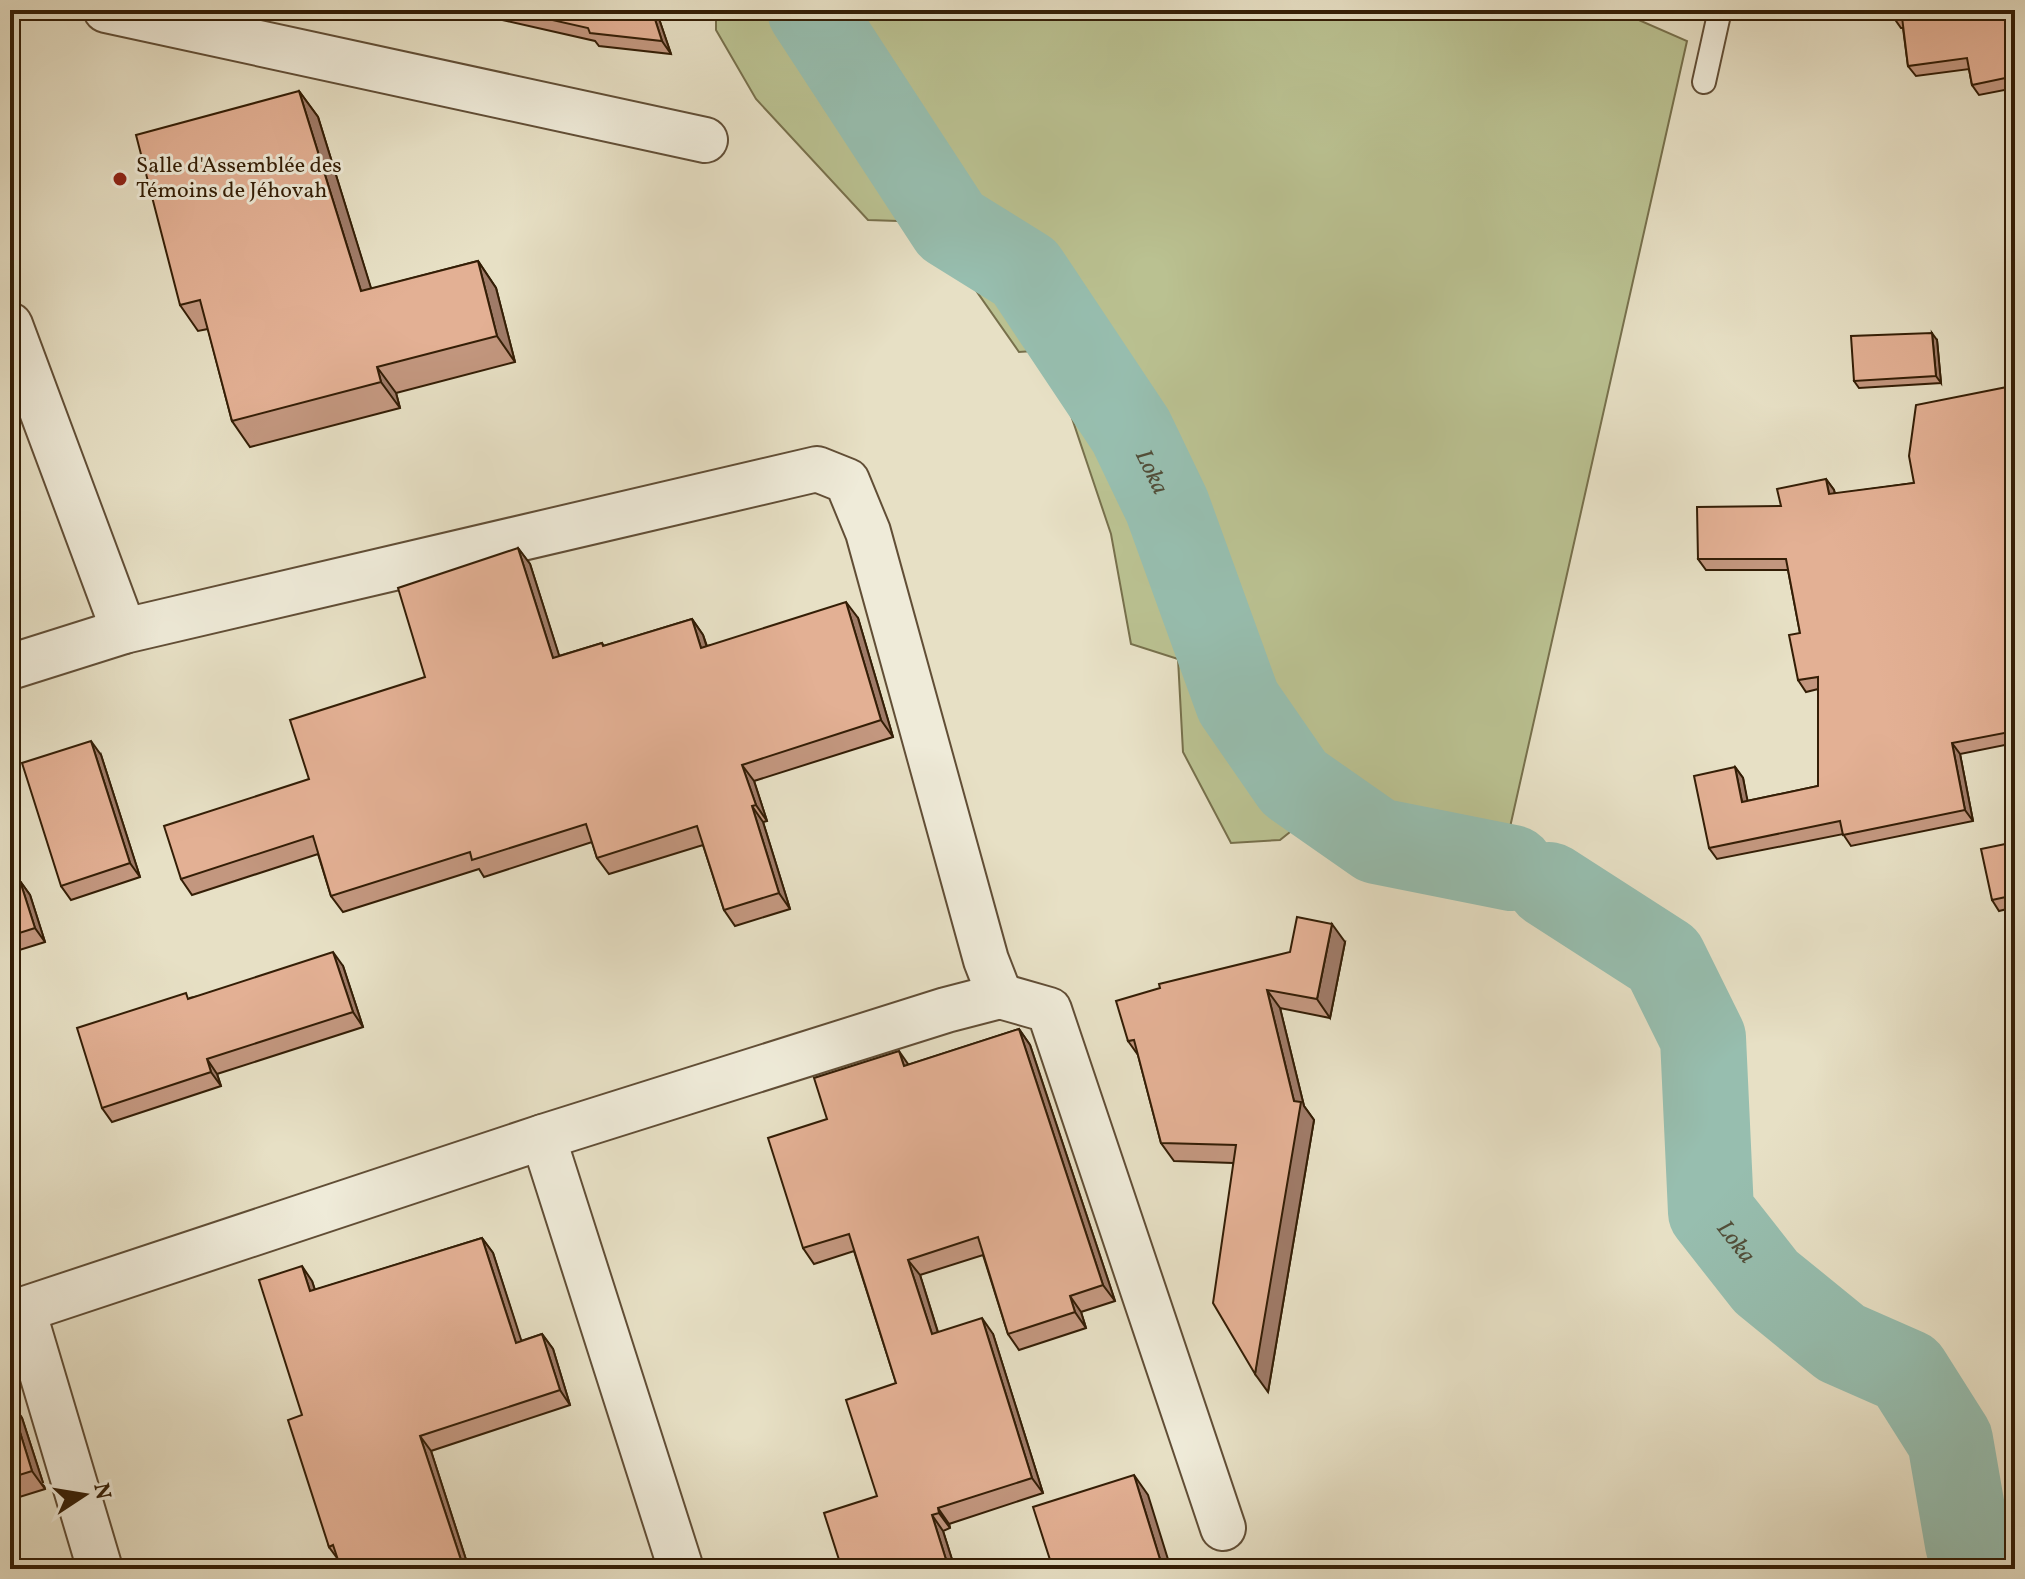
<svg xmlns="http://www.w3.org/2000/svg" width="2025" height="1579" font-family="Vollkorn,serif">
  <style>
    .green { fill: #bac191; stroke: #77704c; stroke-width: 2 }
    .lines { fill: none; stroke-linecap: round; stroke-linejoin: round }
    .river { stroke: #97beaf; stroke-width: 86 }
    .service-casing { stroke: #614e36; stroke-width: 26 }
    .minor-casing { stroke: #614e36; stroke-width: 48 }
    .service { stroke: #efebd9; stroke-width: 22 }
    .minor { stroke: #efebd9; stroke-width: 44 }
    .wall { fill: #c3977f; stroke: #341e06; stroke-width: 2 }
    .shaded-wall { fill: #9f7b68; stroke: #341e06; stroke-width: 2 }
    .building { fill: #e3b094; stroke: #341e06; stroke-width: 2 }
    .poi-dot { fill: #8f2418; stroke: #efebd9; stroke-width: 3 }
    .labels { text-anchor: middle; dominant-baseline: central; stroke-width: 6; stroke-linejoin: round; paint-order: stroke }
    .poi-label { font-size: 22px; fill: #341e06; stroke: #efebd9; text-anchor: start }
    .water-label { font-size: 24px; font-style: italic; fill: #524e39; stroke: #efebd9 }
  </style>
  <rect width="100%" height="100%" fill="#e7e0c5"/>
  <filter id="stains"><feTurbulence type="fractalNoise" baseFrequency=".0025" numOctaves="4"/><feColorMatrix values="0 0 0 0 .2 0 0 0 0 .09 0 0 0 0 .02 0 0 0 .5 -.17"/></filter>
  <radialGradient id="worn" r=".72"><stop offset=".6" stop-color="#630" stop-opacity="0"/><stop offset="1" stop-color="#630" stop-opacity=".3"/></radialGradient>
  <path class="green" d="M716,10H1616L1687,41L1506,845L1423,831L1325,804L1280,840L1231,843L1183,752L1178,659L1131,644L1111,534L1049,350L1019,352L928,222L868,220L756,99L716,30Z"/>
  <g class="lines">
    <g class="river">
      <path id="s1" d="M810,10L951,226L1025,272L1131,431L1167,506L1238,702L1294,783L1377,841L1512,868"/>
      <path id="s2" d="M1549,885L1664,959L1703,1038L1711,1212L1766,1282L1841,1343L1907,1372L1950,1440L1968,1544L1989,1569"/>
    </g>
    <defs>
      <path id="service" d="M1704,82L1720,10"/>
      <g id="minor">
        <path d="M106,10L705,140"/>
        <path d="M10,325L124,631"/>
        <path d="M10,667L124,631L817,469L847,481L868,532L986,960L1000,996"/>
        <path d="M543,1137L681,1569"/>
        <path d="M23,1310L100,1569"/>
        <path d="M10,1314L543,1137L946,1010L1000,996L1049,1010L1223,1528"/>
      </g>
    </defs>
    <use href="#service" class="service-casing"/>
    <use href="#minor" class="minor-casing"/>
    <use href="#service" class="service"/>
    <use href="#minor" class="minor"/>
  </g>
  <g class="wall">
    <path d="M484,10H656L671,54L599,46L595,41L489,17Z"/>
    <path d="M1892,10H2015V88L1979,95L1972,85L1969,69L1916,76L1908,66L1903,28H1901L1894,18Z"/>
    <path d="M299,91L318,117L371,289L478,261L496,288L515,362L396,393L400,408L250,447L232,421L208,329L198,331L180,305Z"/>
    <path d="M1937,340L1941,383L1859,388L1854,381Z"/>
    <path d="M2012,386L2015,390V743L1960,754L1973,821L1851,846L1843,834L1717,859L1709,848L1735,767L1743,778L1747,801L1818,786V689L1806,692L1798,680L1800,633L1788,570H1706L1698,559L1826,479L1834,490L1835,494L1914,483Z"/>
    <path d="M518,548L530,564L559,656L602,643L604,646L692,619L703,635L707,646L858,618L893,737L754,781L767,821L763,822L790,909L735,926L724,910L703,845L609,874L597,858L592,842L484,877L479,869L343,912L331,896L318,854L192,895L181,879L309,779L425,677Z"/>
    <path d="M101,755L140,877L71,900L61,886Z"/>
    <path d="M2015,842V907L1999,911L1992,900Z"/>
    <path d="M20,881L30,895L45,942L10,953V884Z"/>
    <path d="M1345,942L1330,1018L1280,1008L1304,1106L1314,1120L1268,1392L1233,1163L1174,1161L1161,1143L1138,1055L1128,1041Z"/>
    <path d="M343,966L363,1027L217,1074L221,1086L112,1122L102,1108L190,998Z"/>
    <path d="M1019,1029L1030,1045L1115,1301L1081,1312L1086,1328L1019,1350L1008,1334L983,1255L920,1275L938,1332L993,1334L1043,1493L949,1524L950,1528L943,1531L955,1569H842L877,1496L896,1383L854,1251L814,1264L803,1248L827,1119L908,1065Z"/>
    <path d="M482,1238L493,1253L521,1341L542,1334L553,1349L570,1405L431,1451L469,1569H341L337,1558L329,1547L302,1415L312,1281L315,1290Z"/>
    <path d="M10,1400L22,1418L45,1489L10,1500Z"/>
  </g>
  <g class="shaded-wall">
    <path d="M652,10H656L671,54L662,41Z"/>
    <path d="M299,91L318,117L380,317L361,291Z"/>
    <path d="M478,261L496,288L515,362L497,336Z"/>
    <path d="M1932,333L1937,340L1941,383L1936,376Z"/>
    <path d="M377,367L396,393L400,408L381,382Z"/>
    <path d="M1826,479L1834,490L1837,506L1829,494Z"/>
    <path d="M518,548L530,564L565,674L553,658Z"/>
    <path d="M846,602L858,618L893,737L881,720Z"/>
    <path d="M692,619L703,635L712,664L701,648Z"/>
    <path d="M91,741L101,755L140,877L130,863Z"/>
    <path d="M1952,743L1960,754L1973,821L1965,810Z"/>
    <path d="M742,765L754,781L767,821L756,805Z"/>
    <path d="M1735,767L1743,778L1750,813L1742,802Z"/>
    <path d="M752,806L763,822L790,909L779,893Z"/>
    <path d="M20,881L30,895L45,942L35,928Z"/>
    <path d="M1332,924L1345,942L1330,1018L1317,999Z"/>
    <path d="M333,952L343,966L363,1027L353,1012Z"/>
    <path d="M1267,990L1280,1008L1304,1106L1314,1120L1268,1392L1255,1374L1294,1101Z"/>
    <path d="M1019,1029L1030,1045L1115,1301L1103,1285Z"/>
    <path d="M899,1051L910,1067L904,1066Z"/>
    <path d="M207,1059L217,1074L221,1086L211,1072Z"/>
    <path d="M482,1238L493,1253L527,1358L516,1343Z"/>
    <path d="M908,1260L920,1275L943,1349L932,1334Z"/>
    <path d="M302,1266L312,1281L320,1306L310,1291Z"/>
    <path d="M1070,1296L1081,1312L1086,1328L1075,1312Z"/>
    <path d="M982,1318L993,1334L1043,1493L1032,1478Z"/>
    <path d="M542,1334L553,1349L570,1405L560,1390Z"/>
    <path d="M10,1400L22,1418L45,1489L32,1471Z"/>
    <path d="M420,1436L431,1451L469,1569H464Z"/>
    <path d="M1134,1475L1148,1495L1171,1569H1163Z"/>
    <path d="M938,1508L949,1524L950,1528L939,1513Z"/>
    <path d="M932,1515L943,1531L955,1569H949Z"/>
  </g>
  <g class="building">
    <path d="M508,10H652L662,41L590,33L588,28Z"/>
    <path d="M1892,10H2015V76L1972,85L1967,58L1908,66L1902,17L1894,18Z"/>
    <path d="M299,91L361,291L478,261L497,336L377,367L381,382L232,421L200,300L180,305L136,135Z"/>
    <path d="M1932,333L1936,376L1854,381L1851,336Z"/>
    <path d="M2012,386L2015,401V731L1952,743L1965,810L1843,835L1840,821L1709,848L1694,776L1735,767L1742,802L1818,786V677L1798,680L1789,635L1800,633L1786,559H1698L1697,507L1781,506L1777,489L1826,479L1829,494L1914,483L1909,456L1916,405Z"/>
    <path d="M518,548L553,658L602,643L603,646L692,619L701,648L846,602L881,720L742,765L756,805L752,806L779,893L724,910L697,826L597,858L586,824L472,860L470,852L331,896L313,836L181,879L164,826L309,779L290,720L425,677L398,588Z"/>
    <path d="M91,741L130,863L61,886L22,763Z"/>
    <path d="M2015,842V895L1992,900L1981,849Z"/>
    <path d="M20,881L35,928L10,936V884Z"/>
    <path d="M1297,917L1332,924L1317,999L1267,990L1294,1101L1301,1102L1255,1374L1213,1303L1236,1145L1161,1143L1134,1040L1128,1041L1116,1001L1160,988L1159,984L1290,952Z"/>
    <path d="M333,952L353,1012L207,1059L211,1072L102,1108L77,1028L186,993L188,999Z"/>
    <path d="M1019,1029L1103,1285L1070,1296L1075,1312L1008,1334L978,1237L908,1260L932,1334L982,1318L1032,1478L938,1508L939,1513L932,1515L949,1569H842L824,1513L877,1496L846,1400L896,1383L849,1234L803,1248L768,1138L827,1119L814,1078L899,1051L904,1066Z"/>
    <path d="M482,1238L516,1343L542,1334L560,1390L420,1436L464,1569H341L333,1545L329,1547L288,1420L302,1415L259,1280L302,1266L310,1291Z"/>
    <path d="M10,1400L32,1471L10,1478Z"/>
    <path d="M1134,1475L1163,1569H1053L1033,1507Z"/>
  </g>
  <circle class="poi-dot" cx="120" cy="179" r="8"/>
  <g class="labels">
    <g class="poi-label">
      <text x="136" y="166">Salle d'Assemblée des<tspan x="136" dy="25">Témoins de Jéhovah</tspan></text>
    </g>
    <g class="water-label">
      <text stroke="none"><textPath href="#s1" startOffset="582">Loka</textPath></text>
      <text stroke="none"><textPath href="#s2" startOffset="438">Loka</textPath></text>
    </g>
  </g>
  <rect width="2025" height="1579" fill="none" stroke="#e7e0c5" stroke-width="40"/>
  <rect x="12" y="12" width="2001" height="1555" fill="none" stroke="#341e06" stroke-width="4"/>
  <rect x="20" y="20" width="1985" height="1539" fill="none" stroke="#341e06" stroke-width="2"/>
  <g transform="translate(84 1495) rotate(78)" stroke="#efebd9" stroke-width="6" paint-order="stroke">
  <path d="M0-6L14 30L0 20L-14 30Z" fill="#341e06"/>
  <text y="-12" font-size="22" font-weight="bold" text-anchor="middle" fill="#341e06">N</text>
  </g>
  <rect width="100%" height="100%" filter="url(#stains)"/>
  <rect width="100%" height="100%" fill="url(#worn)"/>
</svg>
